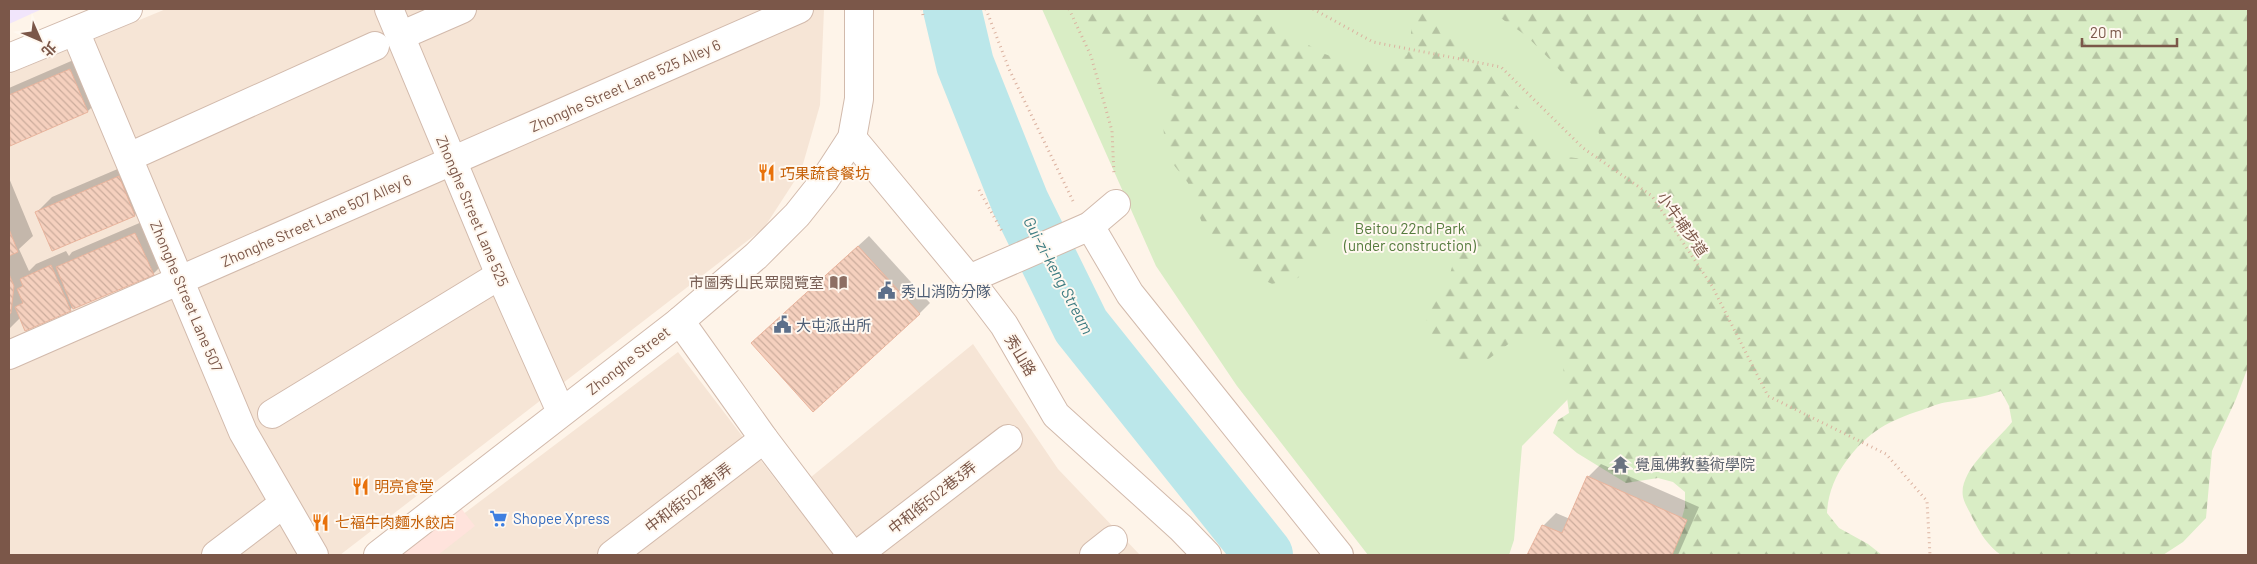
<svg xmlns="http://www.w3.org/2000/svg" width="2257" height="564" font-family="Barlow,'Noto Sans TC',sans-serif">
  <style>
    .residential { fill: #f6e5d6 }
    .commercial { fill: #ffe3dc }
    .education { fill: #f1e5fb }
    .green { fill: #d9edc5 }
    .forest { fill: url(#forest-firs) }
    .shadow { fill: #0003 }
    .lines { fill: none; stroke-linecap: round; stroke-linejoin: round }
    .river { stroke: #bbe7ea; stroke-width: 58 }
    .building { fill: url(#building-back-hatch); stroke: #e9b49d }
    .minor-casing { stroke: #d2baac; stroke-width: 30 }
    .path { stroke: #dbb2a0; stroke-width: 3; stroke-dasharray: 1 4; stroke-linecap: butt }
    .minor { stroke: #fff; stroke-width: 28 }
    .labels { text-anchor: middle; dominant-baseline: central; stroke-width: 4; stroke-linejoin: round; paint-order: stroke }
    .street-label { font-size: 15px; fill: #7b5749; stroke: #fff8f0 }
    .food-label { font-size: 15px; fill: #c56008; stroke: #fff8f0; text-anchor: start }
    .park-label { font-size: 15px; fill: #557b3d; stroke: #fff8f0 }
    .education-label { font-size: 15px; fill: #785e54; stroke: #fff8f0; text-anchor: end }
    .service-label { font-size: 15px; fill: #4e5e75; stroke: #fff8f0; text-anchor: start }
    .worship-label { font-size: 15px; fill: #5b616d; stroke: #fff8f0; text-anchor: start }
    .shop-label { font-size: 15px; fill: #366cbe; stroke: #fff8f0; text-anchor: start }
    .water-label { font-size: 16px; font-style: italic; fill: #3b7b81; stroke: #fff8f0 }
  </style>
  <defs>
    <pattern id="forest-firs" width="22" height="20" patternUnits="userSpaceOnUse" patternTransform="scale(1.25)"><rect width="22" height="20" fill="#d9edc5"/><path d="M5 1l3.5 6h-7zM16 11l3.5 6h-7z" fill="#b5c3a2"/></pattern>
    <pattern id="building-back-hatch" width="6" height="6" patternUnits="userSpaceOnUse" patternTransform="scale(1.25)"><rect width="6" height="6" fill="#f5d0be"/><path d="M-1 5l2 2M0 0l6 6M5-1l2 2" fill="none" stroke="#cbac9c"/></pattern>
  </defs>
  <rect width="100%" height="100%" fill="#fef4e9"/>
  <g class="residential">
    <path d="M166,9H824L820,105L801,171L764,228L340,555H9V74Z"/>
    <path d="M973,344L1058,469L1140,555H409L678,352L788,496Z"/>
  </g>
  <path class="commercial" d="M453,498L475,526L438,555H380Z"/>
  <path class="education" d="M9,9H42L9,24Z"/>
  <path class="green" d="M1042,9H1859L1613,353L1522,446L1514,540L1509,555H1368L1237,386L1156,266Z"/>
  <path class="forest" d="M1077,9H1248L1322,53L1350,63H1393L1407,55L1411,39V9H1435L1440,33L1468,48L1490,71L1523,114L1531,130L1541,142L1567,157L1584,159C1591,152 1599,145 1599,134C1598,107 1542,49 1521,32C1510,24 1500,19 1491,9H2248V367L2236,399L2212,451L2206,518L2183,542L2163,555H2001C1988,546 1980,533 1973,519C1970,512 1965,505 1963,497C1958,471 1997,441 2012,422L2009,406L2001,391C1983,398 1966,399 1948,402C1939,403 1930,407 1922,410C1888,421 1869,431 1847,460C1835,476 1828,493 1827,513L1839,528L1868,544L1882,555H1642L1640,535L1681,521L1685,507V492L1673,482L1658,478L1626,483L1577,453L1553,433L1558,420L1569,413L1561,352L1550,341L1519,336L1486,361L1469,365L1440,347L1429,331L1426,317V303L1450,274L1454,260C1434,224 1382,222 1345,221L1331,233L1324,250L1298,278L1272,284L1248,272L1207,235L1194,203L1188,183L1166,155L1163,124L1174,113L1177,98L1162,91L1118,57L1103,43Z"/>
  <g class="shadow">
    <path d="M85,55L103,96L88,111L9,145V88Z"/>
    <path d="M134,162L150,200L135,215L53,250L37,212L52,197Z"/>
    <path d="M9,178L33,236L19,249L29,271L36,264L66,251L69,256L72,252L151,218L168,259L153,274L73,306L70,310L21,317L9,329Z"/>
    <path d="M869,236L930,303L919,314L763,333Z"/>
    <path d="M1601,464L1699,507L1678,555H1529L1543,526L1556,513L1570,519L1588,477Z"/>
  </g>
  <g class="lines">
    <path class="river" d="M952,9L965,64L1020,202L1081,326L1264,555"/>
  </g>
  <g class="building">
    <path d="M70,69L88,112L10,146L9,95Z"/>
    <path d="M119,176L135,216L52,251L35,212Z"/>
    <path d="M9,229L18,252L9,256Z"/>
    <path d="M135,233L154,275L73,309L56,267Z"/>
    <path d="M858,246L920,314L813,412L751,343Z"/>
    <path d="M51,265L71,311L25,331L15,307L23,303L17,289L23,286L20,279Z"/>
    <path d="M9,274L14,286L11,313L9,315Z"/>
    <path d="M1587,476L1687,520L1672,555H1527L1542,525L1562,533Z"/>
  </g>
  <g class="lines">
    <defs>
      <g id="minor">
        <path d="M389,9L500,275L561,412"/>
        <path d="M75,31L243,432L314,555"/>
        <path d="M400,36L462,9"/>
        <path d="M9,58L128,9"/>
        <path d="M852,138L969,279L1004,325L1056,415L1181,528L1207,555"/>
        <path d="M129,157L375,46"/>
        <path d="M1090,226L1130,294L1339,555"/>
        <path d="M969,279L1090,226L1116,204"/>
        <path d="M680,321L764,439L852,555"/>
        <path d="M9,355L799,9"/>
        <path d="M272,414L500,275"/>
        <path d="M216,555L283,504"/>
        <path d="M378,555L680,321L756,256L797,215L824,181L852,138L859,99V9"/>
        <path d="M612,555L764,439"/>
        <path d="M857,555L1008,439"/>
        <path d="M1094,555L1113,540"/>
      </g>
    </defs>
    <use href="#minor" class="minor-casing"/>
    <g class="path">
      <path d="M922,9L923,15"/>
      <path d="M986,9L1009,69L1073,201"/>
      <path d="M1069,9L1091,56L1112,131L1114,175"/>
      <path d="M1313,9L1373,42L1501,67L1583,148L1652,196L1712,286L1768,396L1886,454L1927,501L1930,555"/>
      <path d="M979,190L1003,233"/>
    </g>
    <use href="#minor" class="minor"/>
  </g>
  <defs>
    <symbol id="restaurant-bare" viewBox="-9 -9 18 18"><path d="M-5-6h1v4h1v-4h1v4h1v-4h1v5L-1.5 .5V6h-2V.5L-5-1ZM5-6V6H3V1.5H1.5Q1.5-4 5-6Z" fill="#e8710a" stroke="#fff8f0" stroke-width="2.5" paint-order="stroke"/></symbol>
    <symbol id="library-bare" viewBox="-9 -9 18 18"><path d="M-6-4Q-3-5.5-.7-3.5V5Q-3 3-6 4ZM6-4Q3-5.5 .7-3.5V5Q3 3 6 4Z" fill="#8d6e63" stroke="#fff8f0" stroke-width="2.5" paint-order="stroke"/></symbol>
    <symbol id="civic-bare" viewBox="-9 -9 18 18"><path d="M-.6-6.5H3V-4.5H.6V-3L4-1V1h2V6H-6V1h2V-1L-.6-3ZM-1.2 2.5V6h2.4V2.5Z" fill="#5c6f8a" stroke="#fff8f0" stroke-width="2.5" paint-order="stroke"/></symbol>
    <symbol id="temple-bare" viewBox="-9 -9 18 18"><path d="M0-6L5-2H3V0L6.5 2.5H4V6H1.5V3h-3V6H-4V2.5H-6.5L-3 0V-2H-5Z" fill="#6b7280" stroke="#fff8f0" stroke-width="2.5" paint-order="stroke"/></symbol>
    <symbol id="supermarket-bare" viewBox="-9 -9 18 18"><path d="M-6-5.5h2.5l.6 2H6L4.5 2H-2.5L-4.4-4H-6ZM-1.5 3.2a1.3 1.3 0 1 0 .1 0ZM3 3.2a1.3 1.3 0 1 0 .1 0Z" fill="#3f7fe0" stroke="#fff8f0" stroke-width="2.5" paint-order="stroke"/></symbol>
  </defs>
  <g fill-rule="evenodd">
    <use href="#restaurant-bare" x="754" y="160" width="25" height="25"/>
    <use href="#library-bare" x="826" y="270" width="25" height="25"/>
    <use href="#civic-bare" x="874" y="278" width="25" height="25"/>
    <use href="#civic-bare" x="770" y="312" width="25" height="25"/>
    <use href="#temple-bare" x="1608" y="452" width="25" height="25"/>
    <use href="#restaurant-bare" x="348" y="474" width="25" height="25"/>
    <use href="#supermarket-bare" x="486" y="506" width="25" height="25"/>
    <use href="#restaurant-bare" x="308" y="510" width="25" height="25"/>
  </g>
  <g class="labels">
    <g class="street-label">
      <text transform="translate(625 85) rotate(-24)">Zhonghe Street Lane 525 Alley 6</text>
      <text transform="translate(473 211) rotate(67)">Zhonghe Street Lane 525</text>
      <text transform="translate(316 220) rotate(-24)">Zhonghe Street Lane 507 Alley 6</text>
      <text transform="translate(1683 224) rotate(55)">小牛埔步道</text>
      <text transform="translate(187 296) rotate(67)">Zhonghe Street Lane 507</text>
      <text transform="translate(1021 355) rotate(59)">秀山路</text>
      <text transform="translate(628 360) rotate(-38)">Zhonghe Street</text>
      <text transform="translate(688 497) rotate(-37)">中和街502巷1弄</text>
      <text transform="translate(932 497) rotate(-38)">中和街502巷3弄</text>
    </g>
    <g class="food-label">
      <text x="780" y="173">巧果蔬食餐坊</text>
      <text x="374" y="486">明亮食堂</text>
      <text x="335" y="522">七褔牛肉麵水餃店</text>
    </g>
    <g class="park-label">
      <text x="1410" y="228">Beitou 22nd Park<tspan x="1410" dy="17">(under construction)</tspan></text>
    </g>
    <g class="education-label">
      <text x="824" y="282">市圖秀山民眾閱覽室</text>
    </g>
    <g class="service-label">
      <text x="901" y="291">秀山消防分隊</text>
      <text x="796" y="325">大屯派出所</text>
    </g>
    <g class="worship-label">
      <text x="1635" y="464">覺風佛教藝術學院</text>
    </g>
    <g class="shop-label">
      <text x="513" y="518">Shopee Xpress</text>
    </g>
    <g class="water-label">
      <text transform="translate(1059 275) rotate(62)">Gui-zi-keng Stream</text>
    </g>
  </g>
  <rect width="2257" height="564" fill="none" stroke="#7b5749" stroke-width="20"/>
  <g transform="translate(40 40) rotate(135)" stroke="#fff8f0" stroke-width="4" paint-order="stroke">
  <path d="M0-4L9 19L0 12L-9 19Z" fill="#7b5749"/>
  <text y="-8" font-size="14" font-weight="bold" text-anchor="middle" fill="#7b5749">北</text>
  </g>
  <path d="M2082 38v8h95v-8" fill="none" stroke="#7b5749" stroke-width="2.5"/>
  <text x="2090" y="38" font-size="15" fill="#7b5749" stroke="#fff8f0" stroke-width="4" paint-order="stroke">20 m</text>
</svg>
